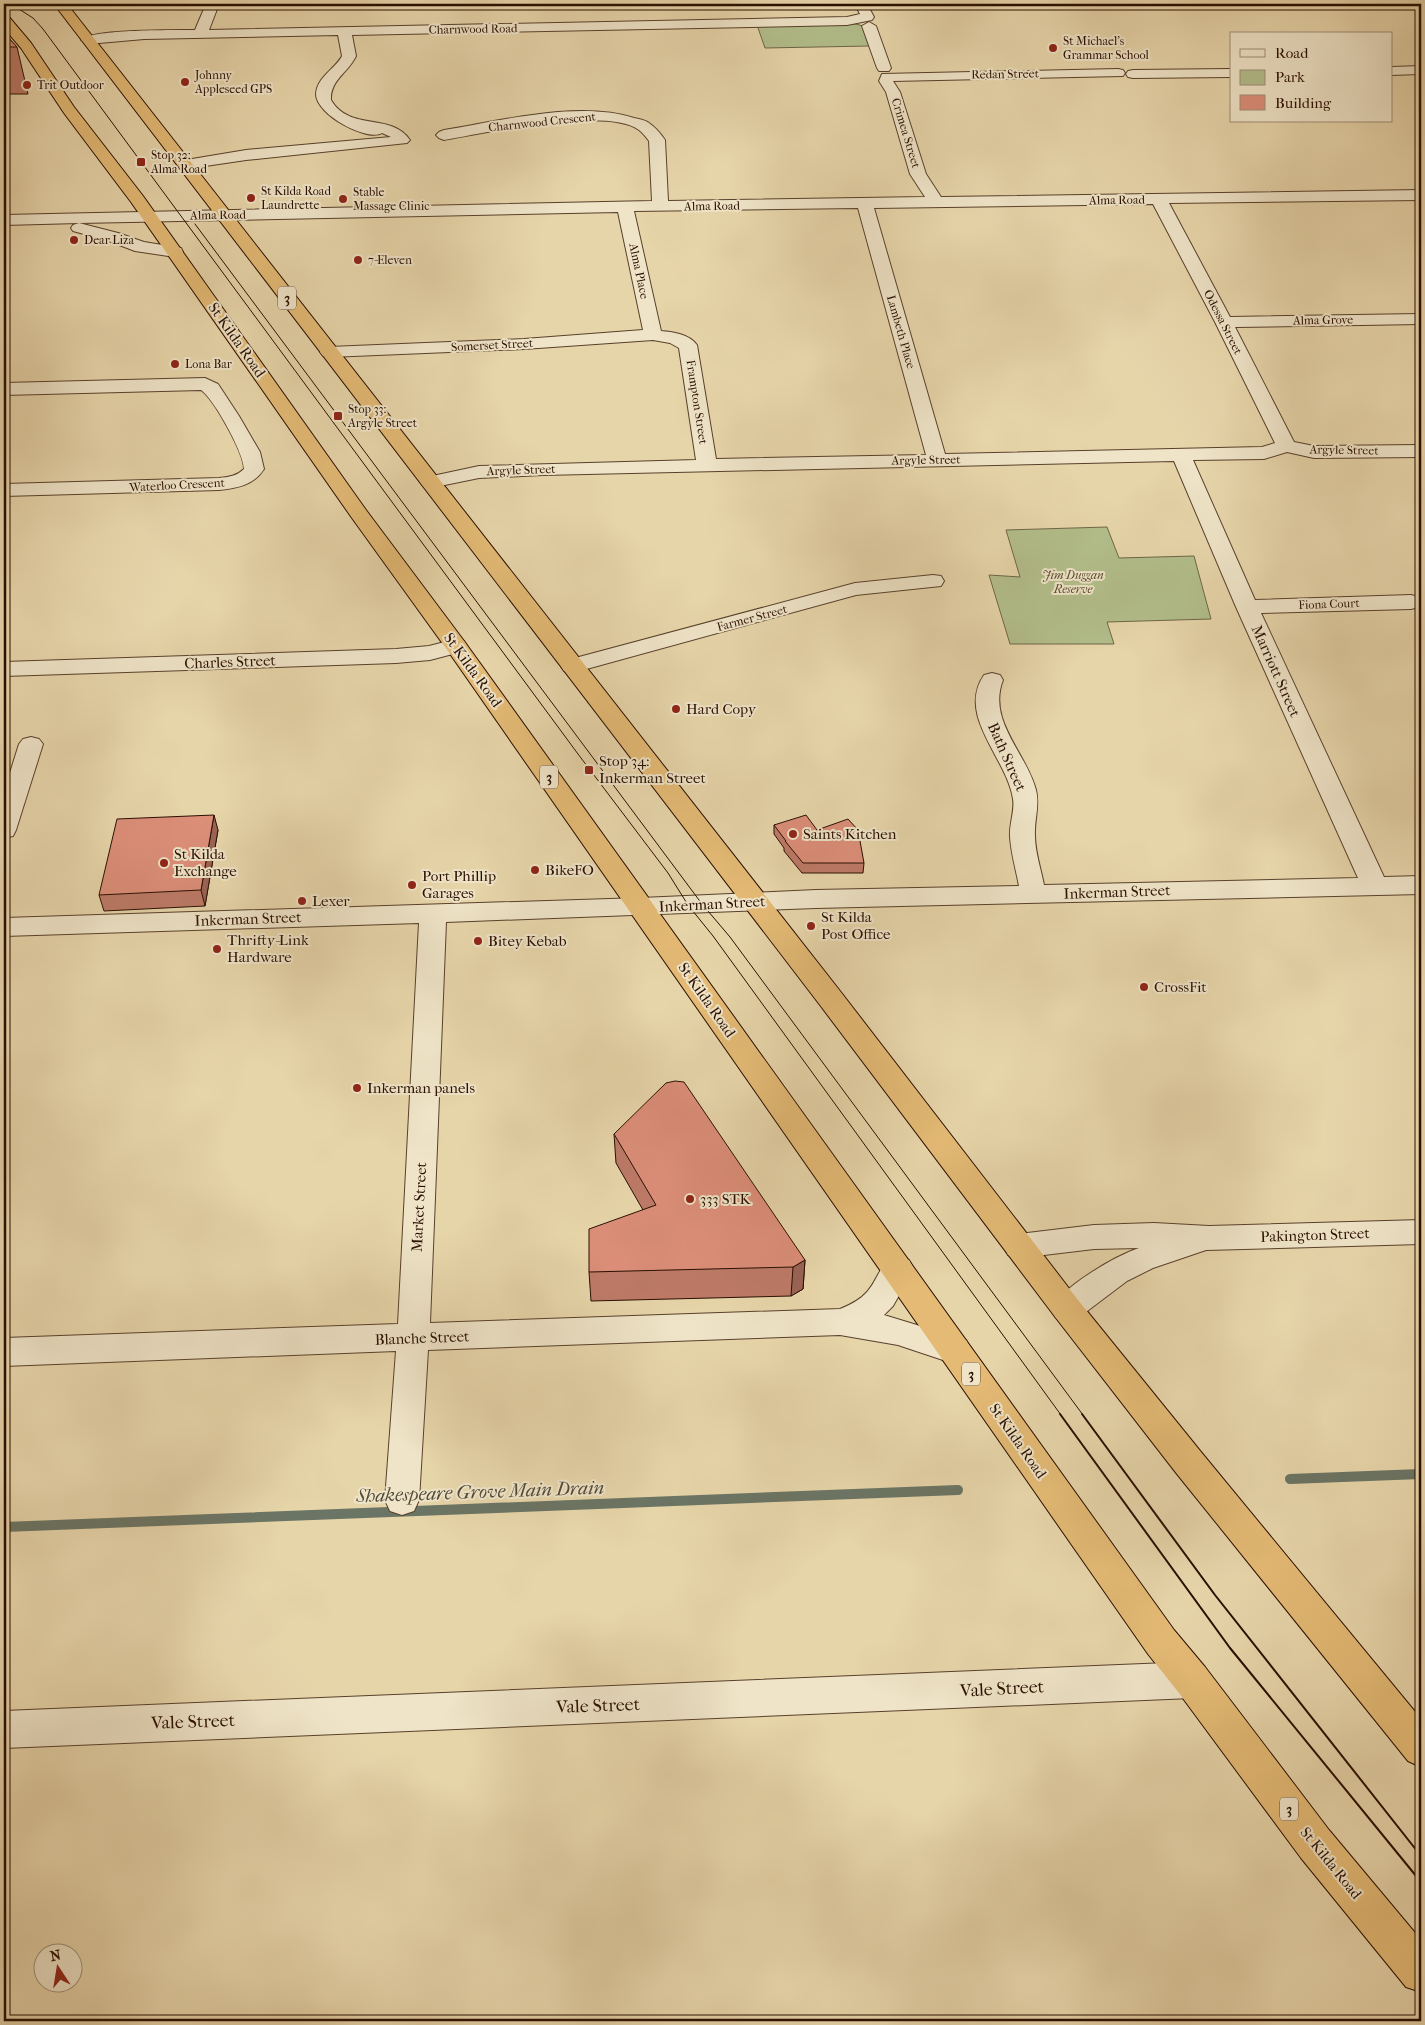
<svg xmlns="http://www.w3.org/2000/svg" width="1425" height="2025" font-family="'IM FELL French Canon',serif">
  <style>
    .green { fill: #b2be8b; stroke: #6e6646 }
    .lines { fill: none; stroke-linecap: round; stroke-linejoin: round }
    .stream { stroke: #6b7565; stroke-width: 10 }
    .minor-casing { stroke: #58402b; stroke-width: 2 }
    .highway-casing { stroke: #290e01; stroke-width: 2 }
    .minor { fill: #efe4c8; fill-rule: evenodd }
    .highway { fill: #e4ba75; fill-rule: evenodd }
    .tram-far1 { stroke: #290e01; stroke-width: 1 }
    .tram { stroke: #290e01; stroke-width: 2 }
    .wall { fill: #bd7a68; stroke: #290e01 }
    .shaded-wall { fill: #9a6355; stroke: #290e01 }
    .building { fill: #dc8e79; stroke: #290e01 }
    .poi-dot { fill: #8f2418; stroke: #efe4c8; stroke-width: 2 }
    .labels { text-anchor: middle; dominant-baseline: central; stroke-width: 4; stroke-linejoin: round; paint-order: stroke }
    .far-street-label { font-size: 12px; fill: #290e01; stroke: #efe4c8 }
    .far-poi-label { font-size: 12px; fill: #290e01; stroke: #efe4c8; text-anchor: start }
    .far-park-label { font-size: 12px; font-style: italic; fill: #594c31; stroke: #efe4c8 }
    .shield { fill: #efe4c8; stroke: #644e3d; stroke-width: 1 }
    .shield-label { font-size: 14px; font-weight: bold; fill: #290e01 }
    .street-label { font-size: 15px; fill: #290e01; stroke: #efe4c8 }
    .poi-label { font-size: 15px; fill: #290e01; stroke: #efe4c8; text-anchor: start }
    .near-street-label { font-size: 18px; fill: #290e01; stroke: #efe4c8 }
    .near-water-label { font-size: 19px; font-style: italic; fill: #504a3b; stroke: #efe4c8 }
  </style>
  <rect width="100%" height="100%" fill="#e7d5aa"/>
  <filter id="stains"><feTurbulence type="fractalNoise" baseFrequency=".004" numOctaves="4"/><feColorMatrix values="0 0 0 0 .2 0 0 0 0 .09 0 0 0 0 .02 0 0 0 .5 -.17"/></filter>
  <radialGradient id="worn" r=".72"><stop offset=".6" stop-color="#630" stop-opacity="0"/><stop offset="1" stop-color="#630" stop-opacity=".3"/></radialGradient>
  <g class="green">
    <path d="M856,24L863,26L870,46L765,48L757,25Z"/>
    <path d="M1107,527L1119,558L1194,556L1211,619L1107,622L1114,644H1010L989,575L1020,577L1006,530Z"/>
  </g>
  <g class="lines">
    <g class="stream">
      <path d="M1290,1479L1421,1474"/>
      <path d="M4,1527L958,1490"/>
    </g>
    <defs>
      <g id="minor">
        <path d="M206,4H219L209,30L847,17L860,14L855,4H867L874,17L872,20L847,25L352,35L356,56C348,73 330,80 331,100C350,132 391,112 410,140L407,143L246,160L185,169L180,167L177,164L180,161L246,150L391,137L382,133C368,142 316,115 316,94C317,77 335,69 342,56L338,35L144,39L88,44L81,40C90,29 177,30 195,30Z"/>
        <path d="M869,22L876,26L891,68L889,71H879L877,68L862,26Z"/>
        <path d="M1421,66V74L1391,75V67Z"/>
        <path d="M1118,69L1123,70L1125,73L1123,76L893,81L900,92L926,174L941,197L1421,190V200L1169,203L1230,317L1421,314V324L1235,327L1294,442L1314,446L1421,445V457L1314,458L1287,452L1264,459L1193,460L1255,600L1411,595L1419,597L1421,601L1419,607L1411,609L1261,613L1384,877L1421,876V894L816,908L446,922L430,1323L840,1309C850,1305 860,1300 867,1292C882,1275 881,1251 909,1260L914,1269L893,1306L884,1315L966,1340L971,1350L966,1360L955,1364L898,1345L840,1335L428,1350L419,1500L414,1511L402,1515L390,1511L385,1500L396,1351L4,1366V1338L398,1324L419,923L4,936V918L641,898L816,890L1019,886C1016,870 1011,853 1010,837C1009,824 1015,811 1013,799C1007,758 956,716 984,675L992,673L1000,675L1003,680C987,721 1026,752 1036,790C1040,806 1034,820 1035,836C1035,852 1041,869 1044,885L1358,878L1236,607L1174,461L543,475L479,478L430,488L423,486L420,482L423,478L479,466L696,460L679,348L670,343L653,340L524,349L329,357L323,356L320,352L323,348L329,347L524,339L643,330L618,212L79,223L118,233L144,242L181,248L183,252L181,256L175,257L135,251L106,240L73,231L71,228L73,225L79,223L4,225V215L652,201L649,141C646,137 643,133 639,130C607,106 484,133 444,140L439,138L436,135L439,132L444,130C500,121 580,100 634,118C639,119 645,120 649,123C655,127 661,134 665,140L668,201L925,197L910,174L886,92L879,81L882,74ZM1153,204L1215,322L1275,443L1262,447L945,454L874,208ZM858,208L926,455L716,459L697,345C689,334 673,332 661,331L634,211Z"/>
        <path d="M1231,69V77L1133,78L1128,77L1126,74L1128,71L1133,70Z"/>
        <path d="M205,378L218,384L239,416L260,452L264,469C254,485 237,488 219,490L4,496V484L219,478C229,477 237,476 244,469C244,453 214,399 201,390L4,395V383Z"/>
        <path d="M933,575L941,576L944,581L941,586L856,595L572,673L564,671L561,666L564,661L855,583Z"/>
        <path d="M456,639L464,641L467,646L464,651L430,660L396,663L4,676V662L396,649L429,646Z"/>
        <path d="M31,737L39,739L43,744L16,830L13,836L4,838V792L19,744L23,739Z"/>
        <path d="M1421,1220V1244L1206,1250L1153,1268L1127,1281L1078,1318L1067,1322L1056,1318L1051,1309C1062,1287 1115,1256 1139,1248L1094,1249L1019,1258L1008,1255L1004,1246L1008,1237L1019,1234L1094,1225L1154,1223L1209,1226Z"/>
        <path d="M1192,1662L1205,1667L1210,1680L1205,1693L1192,1698L4,1748V1711Z"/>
      </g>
      <g id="highway">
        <path d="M54,4H67L840,991L1078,1300L1201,1452L1421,1719V1767L1408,1761L1177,1474L1056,1318L820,1005Z"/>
        <path d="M4,16L9,17L31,43L74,107L143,196L366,510L464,641L1174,1630L1205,1667L1329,1830L1421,1940V1992L1406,1987L1301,1858L1179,1693L1148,1654L448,651L352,518L131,202L64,113L21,48L4,28Z"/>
      </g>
    </defs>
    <use href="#minor" class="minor-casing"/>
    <use href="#highway" class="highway-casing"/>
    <use href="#minor" class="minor"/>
    <use href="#highway" class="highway"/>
    <g class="tram-far1">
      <path d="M11,4L33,18L43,29L578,754L668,873L688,905L713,936L1061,1415"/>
      <path d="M195,224L702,904L730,937L1083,1415"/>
    </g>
    <g class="tram">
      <path d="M1060,1414L1230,1648L1421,1882"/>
      <path d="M1082,1414L1215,1595L1421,1856"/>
    </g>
  </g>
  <g class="wall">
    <path d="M4,33L17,47L28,94H4Z"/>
    <path d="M774,825L817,830L864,863L863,873H802L784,851V848L774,834Z"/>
    <path d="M218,830L205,906L104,911L99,895Z"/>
    <path d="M614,1134L805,1260L803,1289L791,1296L591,1301L589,1272L643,1210L616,1163Z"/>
  </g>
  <g class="shaded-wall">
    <path d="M214,815L218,830L205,906L201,890Z"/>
    <path d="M805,1260L803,1289L791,1296L793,1267Z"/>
  </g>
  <g class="building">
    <path d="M4,33L17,47H4Z"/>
    <path d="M214,815L201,890L99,895L117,819Z"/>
    <path d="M806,815L817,830L848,819L858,830L864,863H803L785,841H786L774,825Z"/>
    <path d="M675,1081L684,1082L805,1260L793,1267L589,1272V1229L656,1205L614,1134L666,1083Z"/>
  </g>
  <g class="poi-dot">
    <circle cx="1053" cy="48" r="5"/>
    <circle cx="185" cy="82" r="5"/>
    <circle cx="27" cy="85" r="5"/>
    <rect x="136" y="157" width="10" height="10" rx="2.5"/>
    <circle cx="251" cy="198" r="5"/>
    <circle cx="343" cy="199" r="5"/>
    <circle cx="74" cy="240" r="5"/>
    <circle cx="358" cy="260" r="5"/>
    <circle cx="175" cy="364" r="5"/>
    <rect x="333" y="411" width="10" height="10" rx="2.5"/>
    <circle cx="676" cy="709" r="5"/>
    <rect x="584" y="765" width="10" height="10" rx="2.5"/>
    <circle cx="793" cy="834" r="5"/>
    <circle cx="164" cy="863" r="5"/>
    <circle cx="535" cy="870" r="5"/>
    <circle cx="412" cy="885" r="5"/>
    <circle cx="302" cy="901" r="5"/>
    <circle cx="811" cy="926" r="5"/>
    <circle cx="478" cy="941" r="5"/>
    <circle cx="217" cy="949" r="5"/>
    <circle cx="1144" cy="987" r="5"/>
    <circle cx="357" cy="1088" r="5"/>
    <circle cx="690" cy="1199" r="5"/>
  </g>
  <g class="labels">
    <g class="far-street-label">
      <text transform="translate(473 29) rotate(-1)">Charnwood Road</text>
      <text transform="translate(1005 74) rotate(-1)">Redan Street</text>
      <text transform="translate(542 122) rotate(-6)">Charnwood Crescent</text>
      <text transform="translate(906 133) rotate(73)">Crimea Street</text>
      <text transform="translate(1117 200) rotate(-1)">Alma Road</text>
      <text transform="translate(712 206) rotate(-1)">Alma Road</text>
      <text transform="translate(218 215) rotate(-1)">Alma Road</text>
      <text transform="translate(639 271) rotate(78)">Alma Place</text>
      <text transform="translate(1323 320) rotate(-1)">Alma Grove</text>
      <text transform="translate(1223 322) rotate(63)">Odessa Street</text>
      <text transform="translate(901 332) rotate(74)">Lambeth Place</text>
      <text transform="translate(492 345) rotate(-3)">Somerset Street</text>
      <text transform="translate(697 402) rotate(81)">Frampton Street</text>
      <text transform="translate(1344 450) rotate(1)">Argyle Street</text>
      <text transform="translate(926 460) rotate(-1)">Argyle Street</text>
      <text transform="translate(521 470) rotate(-2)">Argyle Street</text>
      <text transform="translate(177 485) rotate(-3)">Waterloo Crescent</text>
      <text transform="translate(1329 604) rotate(-2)">Fiona Court</text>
      <text transform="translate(752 618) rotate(-15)">Farmer Street</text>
    </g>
    <g class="far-poi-label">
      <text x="1063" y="41">St Michael's<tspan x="1063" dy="14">Grammar School</tspan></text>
      <text x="195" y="75">Johnny<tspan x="195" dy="14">Appleseed GPS</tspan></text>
      <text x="37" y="85">Trit Outdoor</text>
      <text x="151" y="155">Stop 32:<tspan x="151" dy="14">Alma Road</tspan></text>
      <text x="261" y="191">St Kilda Road<tspan x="261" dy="14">Laundrette</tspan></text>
      <text x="353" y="192">Stable<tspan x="353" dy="14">Massage Clinic</tspan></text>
      <text x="84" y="240">Dear Liza</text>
      <text x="368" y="260">7-Eleven</text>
      <text x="185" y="364">Lona Bar</text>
      <text x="348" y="409">Stop 33:<tspan x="348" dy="14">Argyle Street</tspan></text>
    </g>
    <g class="far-park-label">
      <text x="1073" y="575">Jim Duggan<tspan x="1073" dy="14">Reserve</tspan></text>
    </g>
    <g class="shield">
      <rect x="278" y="286.5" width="18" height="23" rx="4"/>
      <rect x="540" y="765.5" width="18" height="23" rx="4"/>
      <rect x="962" y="1362.5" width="18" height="23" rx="4"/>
      <rect x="1280" y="1797.5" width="18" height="23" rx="4"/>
    </g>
    <g class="shield-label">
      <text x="287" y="298">3</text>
      <text x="549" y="777">3</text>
      <text x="971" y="1374">3</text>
      <text x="1289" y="1809">3</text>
    </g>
    <g class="street-label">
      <text transform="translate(237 340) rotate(55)">St Kilda Road</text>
      <text transform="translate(230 662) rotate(-2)">Charles Street</text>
      <text transform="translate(473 670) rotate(54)">St Kilda Road</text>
      <text transform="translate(1276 671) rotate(66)">Marriott Street</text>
      <text transform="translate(1007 757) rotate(66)">Bath Street</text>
      <text transform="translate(1117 892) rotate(-2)">Inkerman Street</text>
      <text transform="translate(712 904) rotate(-3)">Inkerman Street</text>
      <text transform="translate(248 919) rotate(-2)">Inkerman Street</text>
      <text transform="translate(707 1000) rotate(55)">St Kilda Road</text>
      <text transform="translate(419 1207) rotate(-87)">Market Street</text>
      <text transform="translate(1315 1235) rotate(-2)">Pakington Street</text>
      <text transform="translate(422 1338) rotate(-2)">Blanche Street</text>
      <text transform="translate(1018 1441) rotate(55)">St Kilda Road</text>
      <text transform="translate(1331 1863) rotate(51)">St Kilda Road</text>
    </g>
    <g class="poi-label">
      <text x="686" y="709">Hard Copy</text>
      <text x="599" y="761">Stop 34:<tspan x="599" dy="17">Inkerman Street</tspan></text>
      <text x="803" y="834">Saints Kitchen</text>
      <text x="174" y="854">St Kilda<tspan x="174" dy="17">Exchange</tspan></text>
      <text x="545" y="870">BikeFO</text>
      <text x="422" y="876">Port Phillip<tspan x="422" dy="17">Garages</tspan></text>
      <text x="312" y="901">Lexer</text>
      <text x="821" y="917">St Kilda<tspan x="821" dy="17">Post Office</tspan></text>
      <text x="227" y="940">Thrifty-Link<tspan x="227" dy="17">Hardware</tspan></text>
      <text x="488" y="941">Bitey Kebab</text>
      <text x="1154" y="987">CrossFit</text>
      <text x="367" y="1088">Inkerman panels</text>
      <text x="700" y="1199">333 STK</text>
    </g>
    <g class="near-street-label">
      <text transform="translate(1002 1689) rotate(-3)">Vale Street</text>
      <text transform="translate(598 1706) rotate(-2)">Vale Street</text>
      <text transform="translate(193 1722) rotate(-2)">Vale Street</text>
    </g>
    <g class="near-water-label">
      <text transform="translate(480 1492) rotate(-2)">Shakespeare Grove Main Drain</text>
    </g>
  </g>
  <rect width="1425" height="2025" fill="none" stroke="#e7d5aa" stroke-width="20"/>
  <rect x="5" y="5" width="1415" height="2015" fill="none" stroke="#290e01" stroke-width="2.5"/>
  <rect x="10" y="10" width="1405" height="2005" fill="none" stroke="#290e01"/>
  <rect x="1230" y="32" width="162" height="90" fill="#efe4c8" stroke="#a08e78"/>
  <rect x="1240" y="49" width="25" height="8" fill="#efe4c8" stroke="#a08e78"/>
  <text x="1275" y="58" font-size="15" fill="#290e01">Road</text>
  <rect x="1240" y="70" width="25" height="15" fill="#b2be8b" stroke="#a08e78"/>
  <text x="1275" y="82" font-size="15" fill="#290e01">Park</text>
  <rect x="1240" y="95" width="25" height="15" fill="#dc8e79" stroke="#a08e78"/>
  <text x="1275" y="108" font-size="15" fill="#290e01">Building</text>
  <g transform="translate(58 1968) rotate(348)"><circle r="24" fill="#efe4c8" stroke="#a08e78"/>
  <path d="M0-4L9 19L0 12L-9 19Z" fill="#8f2418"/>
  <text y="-8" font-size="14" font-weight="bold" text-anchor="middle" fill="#290e01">N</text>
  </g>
  <rect width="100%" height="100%" filter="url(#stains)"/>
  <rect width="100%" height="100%" fill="url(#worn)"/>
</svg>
